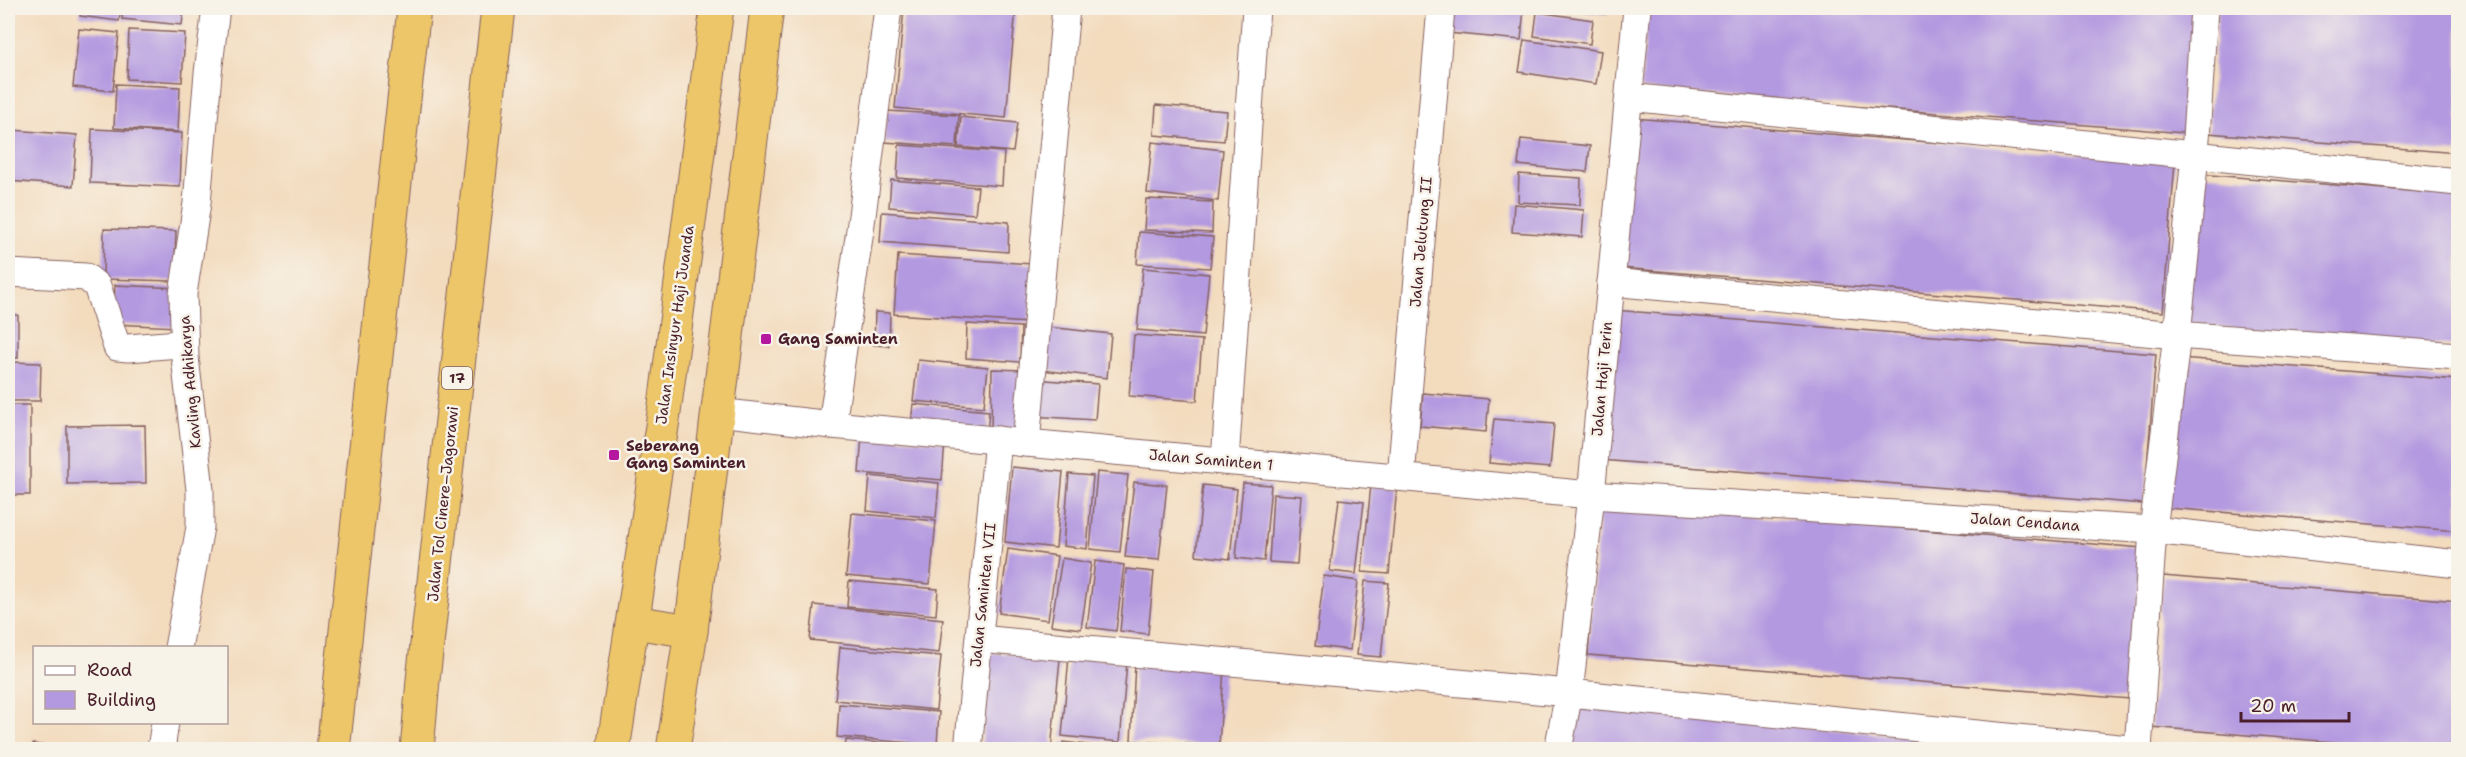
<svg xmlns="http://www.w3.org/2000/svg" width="2466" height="757" font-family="'Shantell Sans',sans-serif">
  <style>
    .building { fill: #b399e0 }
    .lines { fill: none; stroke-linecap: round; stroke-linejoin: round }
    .minor-casing { stroke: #85615e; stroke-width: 29 }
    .trunk-casing { stroke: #85615e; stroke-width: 35 }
    .motorway-casing { stroke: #85615e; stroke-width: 35 }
    .minor { stroke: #fff; stroke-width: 27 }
    .trunk { stroke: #ecc669; stroke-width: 33 }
    .motorway { stroke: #ecc669; stroke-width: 33 }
    .poi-dot { fill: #b5179e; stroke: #f7f3e8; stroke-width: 2 }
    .labels { text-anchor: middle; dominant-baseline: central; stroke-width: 5; stroke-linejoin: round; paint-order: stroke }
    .shield { fill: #f7f3e8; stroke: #7e5f64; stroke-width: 1.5 }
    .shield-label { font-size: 14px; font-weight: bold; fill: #4a1f2b }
    .street-label { font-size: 15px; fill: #4a1f2b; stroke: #f7f3e8 }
    .poi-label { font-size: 15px; font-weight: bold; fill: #4a1f2b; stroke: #f7f3e8; text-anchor: start }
  </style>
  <rect width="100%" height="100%" fill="#f7f3e8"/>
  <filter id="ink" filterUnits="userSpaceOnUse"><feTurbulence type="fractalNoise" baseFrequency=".0167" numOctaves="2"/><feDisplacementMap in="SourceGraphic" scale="12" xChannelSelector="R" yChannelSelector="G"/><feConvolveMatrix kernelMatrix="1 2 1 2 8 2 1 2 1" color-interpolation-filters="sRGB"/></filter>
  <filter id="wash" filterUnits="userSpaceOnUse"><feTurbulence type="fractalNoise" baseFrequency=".008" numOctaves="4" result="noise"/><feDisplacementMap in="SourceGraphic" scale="24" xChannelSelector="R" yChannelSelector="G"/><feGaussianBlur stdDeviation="1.35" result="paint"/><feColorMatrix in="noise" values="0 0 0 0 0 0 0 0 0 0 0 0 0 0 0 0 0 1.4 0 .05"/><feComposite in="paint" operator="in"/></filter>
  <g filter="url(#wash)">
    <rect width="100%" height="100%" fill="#f3dbbe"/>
    <g id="blocks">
      <g class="building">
        <path d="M81,8H121L119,21L80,16Z"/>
        <path d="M123,8H184L182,25L122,19Z"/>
        <path d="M904,8H1016L1006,118L895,108Z"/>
        <path d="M1451,8H1524L1521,40L1448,33Z"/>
        <path d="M1554,8H1606V14Z"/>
        <path d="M1648,8H2194L2184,133L1641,89Z"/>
        <path d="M2218,8H2458V153L2208,133Z"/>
        <path d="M1537,12L1593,20L1590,44L1534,36Z"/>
        <path d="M79,29L119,33L113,91L73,87Z"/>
        <path d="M129,30L185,33L182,82L127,79Z"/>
        <path d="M1524,40L1601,51L1596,84L1519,72Z"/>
        <path d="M116,84L180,87L178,132L114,128Z"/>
        <path d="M1156,105L1227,111L1224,141L1154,135Z"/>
        <path d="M886,111L959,115L957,147L884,142Z"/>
        <path d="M961,117L1017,123L1013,152L958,147Z"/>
        <path d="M1633,118L2175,162L2163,312L1621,268Z"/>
        <path d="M92,129L182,133L180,187L90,183Z"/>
        <path d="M12,130L77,135L73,186L8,181Z"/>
        <path d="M1521,139L1590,146L1587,172L1518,165Z"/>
        <path d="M1152,142L1223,150L1218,201L1147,193Z"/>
        <path d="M899,145L1004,152L1002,186L897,178Z"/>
        <path d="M1519,174L1581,178L1580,205L1518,202Z"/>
        <path d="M2198,174L2458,195V346L2186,324Z"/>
        <path d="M891,180L978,187L975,214L889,207Z"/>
        <path d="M1146,199L1213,202L1212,233L1144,230Z"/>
        <path d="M1514,204L1584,210L1582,237L1512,232Z"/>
        <path d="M882,212L1009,222L1008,252L880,242Z"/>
        <path d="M104,229L176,231L174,281L103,279Z"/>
        <path d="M1139,232L1213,237L1210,268L1137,264Z"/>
        <path d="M898,255L1033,264L1029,323L894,314Z"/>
        <path d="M1143,268L1209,274L1203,336L1137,330Z"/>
        <path d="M115,285L178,288L177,327L113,324Z"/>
        <path d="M1613,310L2156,354L2144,504L1601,460Z"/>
        <path d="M875,312L890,313L889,346L874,345Z"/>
        <rect x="8" y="315" width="10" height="43"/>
        <path d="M967,324L1021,327L1020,362L966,358Z"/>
        <path d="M1039,326L1111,334L1107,378L1034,369Z"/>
        <path d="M1134,335L1202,340L1197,401L1129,396Z"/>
        <path d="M2180,358L2458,380V531L2168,508Z"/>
        <path d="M918,360L988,367L984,407L913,401Z"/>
        <path d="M8,362L41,363L40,401H8Z"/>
        <path d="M992,369L1024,370L1023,434H991Z"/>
        <path d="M1033,379L1098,384L1095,420L1030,416Z"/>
        <path d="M1423,393L1489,399L1486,432L1420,426Z"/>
        <path d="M913,404L989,411L987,433L911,426Z"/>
        <rect x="8" y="405" width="22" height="90"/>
        <path d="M1494,419L1554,424L1550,468L1489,463Z"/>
        <path d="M145,425L146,483L67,484V426Z"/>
        <path d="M862,435L945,442L942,480L859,473Z"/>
        <path d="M1012,467L1063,472L1056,548L1005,542Z"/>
        <path d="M1097,472L1128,475L1120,552L1090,549Z"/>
        <path d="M1069,474L1093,476L1087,549L1063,546Z"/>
        <path d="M870,476L939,483L936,518L867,511Z"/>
        <path d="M1134,482L1167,485L1159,560L1125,557Z"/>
        <path d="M1243,483L1271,485L1264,561L1236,558Z"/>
        <path d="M1203,485L1237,489L1230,559L1196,555Z"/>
        <path d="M1371,485L1397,487L1389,574L1362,572Z"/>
        <path d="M1273,494L1302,496L1297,564L1269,562Z"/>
        <path d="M1339,499L1364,502L1356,574L1330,571Z"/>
        <path d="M1600,504L2143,548L2130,699L1588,655Z"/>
        <path d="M852,513L936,521L930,584L846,576Z"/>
        <path d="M1008,549L1057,556L1048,620L999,613Z"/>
        <path d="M1062,558L1091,563L1081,629L1051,625Z"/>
        <path d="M1095,561L1124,565L1116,631L1087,627Z"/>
        <path d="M1126,569L1154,572L1148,634L1120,631Z"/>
        <path d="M1324,576L1358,581L1350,650L1315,646Z"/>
        <path d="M2163,576L2458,601V750H2429L2151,727Z"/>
        <path d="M849,581L938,589L936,615L847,607Z"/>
        <path d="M1365,581L1389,583L1381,657L1357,655Z"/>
        <path d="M814,605L943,619L939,653L810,640Z"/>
        <path d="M840,647L941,656L936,710L835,700Z"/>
        <path d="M991,653L1060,659L1051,750H981Z"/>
        <path d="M1069,656L1127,662L1120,742L1062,736Z"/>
        <path d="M1135,663L1224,668L1219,746L1131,741Z"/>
        <path d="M839,704L939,712L937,745L837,737Z"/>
        <path d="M1572,707L1781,725L2071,750H1568Z"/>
        <path d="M846,740L932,748V750H845Z"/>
        <path d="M1063,742L1110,748V750H1062Z"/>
        <path d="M33,744L62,748V750H32Z"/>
      </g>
    </g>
  </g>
  <g filter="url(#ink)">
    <use href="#blocks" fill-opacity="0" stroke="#85615e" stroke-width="1.5"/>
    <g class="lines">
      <defs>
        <g id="minor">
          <path d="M1629,97L2458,182"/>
          <path d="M8,273L86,277L97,286L117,347L128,348L179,344"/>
          <path d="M1611,282L2177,335L2458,356"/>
          <path d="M718,412L832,425L1591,495L2153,530L2458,564"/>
          <path d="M832,425L862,216L888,8"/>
          <path d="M1026,443L1066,8"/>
          <path d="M1225,461L1256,8"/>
          <path d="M1401,477L1441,8"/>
          <path d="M979,639L1569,693L2139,750"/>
          <path d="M178,648L200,527V490L185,357L183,294L197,203L208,73L216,8"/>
          <path d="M161,750L165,722"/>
          <path d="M968,750L998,440"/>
          <path d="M1558,750L1569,693L1591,495L1637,8"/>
          <path d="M2138,750L2153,530L2177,335L2195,155L2204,8"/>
        </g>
        <g id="trunk">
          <path d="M633,622L691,631"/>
          <path d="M613,750L664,413L717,8"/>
          <path d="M673,750L691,631L767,8"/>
        </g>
        <g id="motorway">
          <path d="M333,750L414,8"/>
          <path d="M417,750L423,680L498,8"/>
        </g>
      </defs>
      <use href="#minor" class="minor-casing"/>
      <use href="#trunk" class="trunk-casing"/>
      <use href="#motorway" class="motorway-casing"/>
      <use href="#minor" class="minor"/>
      <use href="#trunk" class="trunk"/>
      <use href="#motorway" class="motorway"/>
    </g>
  </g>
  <g class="poi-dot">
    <rect x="760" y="333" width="12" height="12" rx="3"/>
    <rect x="608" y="449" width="12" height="12" rx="3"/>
  </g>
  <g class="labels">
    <rect class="shield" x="442" y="367" width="30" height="22" rx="4.5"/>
    <g class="shield-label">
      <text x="457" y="378">17</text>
    </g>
    <g class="street-label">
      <text transform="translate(1421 242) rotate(-85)">Jalan Jelutung II</text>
      <text transform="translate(675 325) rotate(-82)">Jalan Insinyur Haji Juanda</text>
      <text transform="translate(1602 379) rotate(-85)">Jalan Haji Terin</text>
      <text transform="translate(190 382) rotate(-95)">Kavling Adhikarya</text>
      <text transform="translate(1211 460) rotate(5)">Jalan Saminten 1</text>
      <text transform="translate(443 504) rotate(-84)">Jalan Tol Cinere–Jagorawi</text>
      <text transform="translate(2025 522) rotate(4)">Jalan Cendana</text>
      <text transform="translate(983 595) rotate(-84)">Jalan Saminten VII</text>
    </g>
    <g class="poi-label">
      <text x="778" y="339">Gang Saminten</text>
      <text x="626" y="446">Seberang<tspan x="626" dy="17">Gang Saminten</tspan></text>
    </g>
  </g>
  <rect width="2466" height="757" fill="none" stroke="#f7f3e8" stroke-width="30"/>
  <rect x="33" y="646" width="195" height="78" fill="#f7f3e8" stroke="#b29e9c" stroke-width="1.5"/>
  <rect x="45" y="666" width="30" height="9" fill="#ffffff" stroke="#b29e9c" stroke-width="1.5"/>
  <text x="87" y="676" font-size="18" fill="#4a1f2b">Road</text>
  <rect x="45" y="691" width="30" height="18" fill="#b399e0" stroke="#b29e9c" stroke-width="1.5"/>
  <text x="87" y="706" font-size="18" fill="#4a1f2b">Building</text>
  <path d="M2241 712v9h108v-9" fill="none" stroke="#4a1f2b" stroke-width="3"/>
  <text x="2250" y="712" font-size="18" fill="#4a1f2b" stroke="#f7f3e8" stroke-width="4.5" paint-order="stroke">20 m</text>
</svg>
